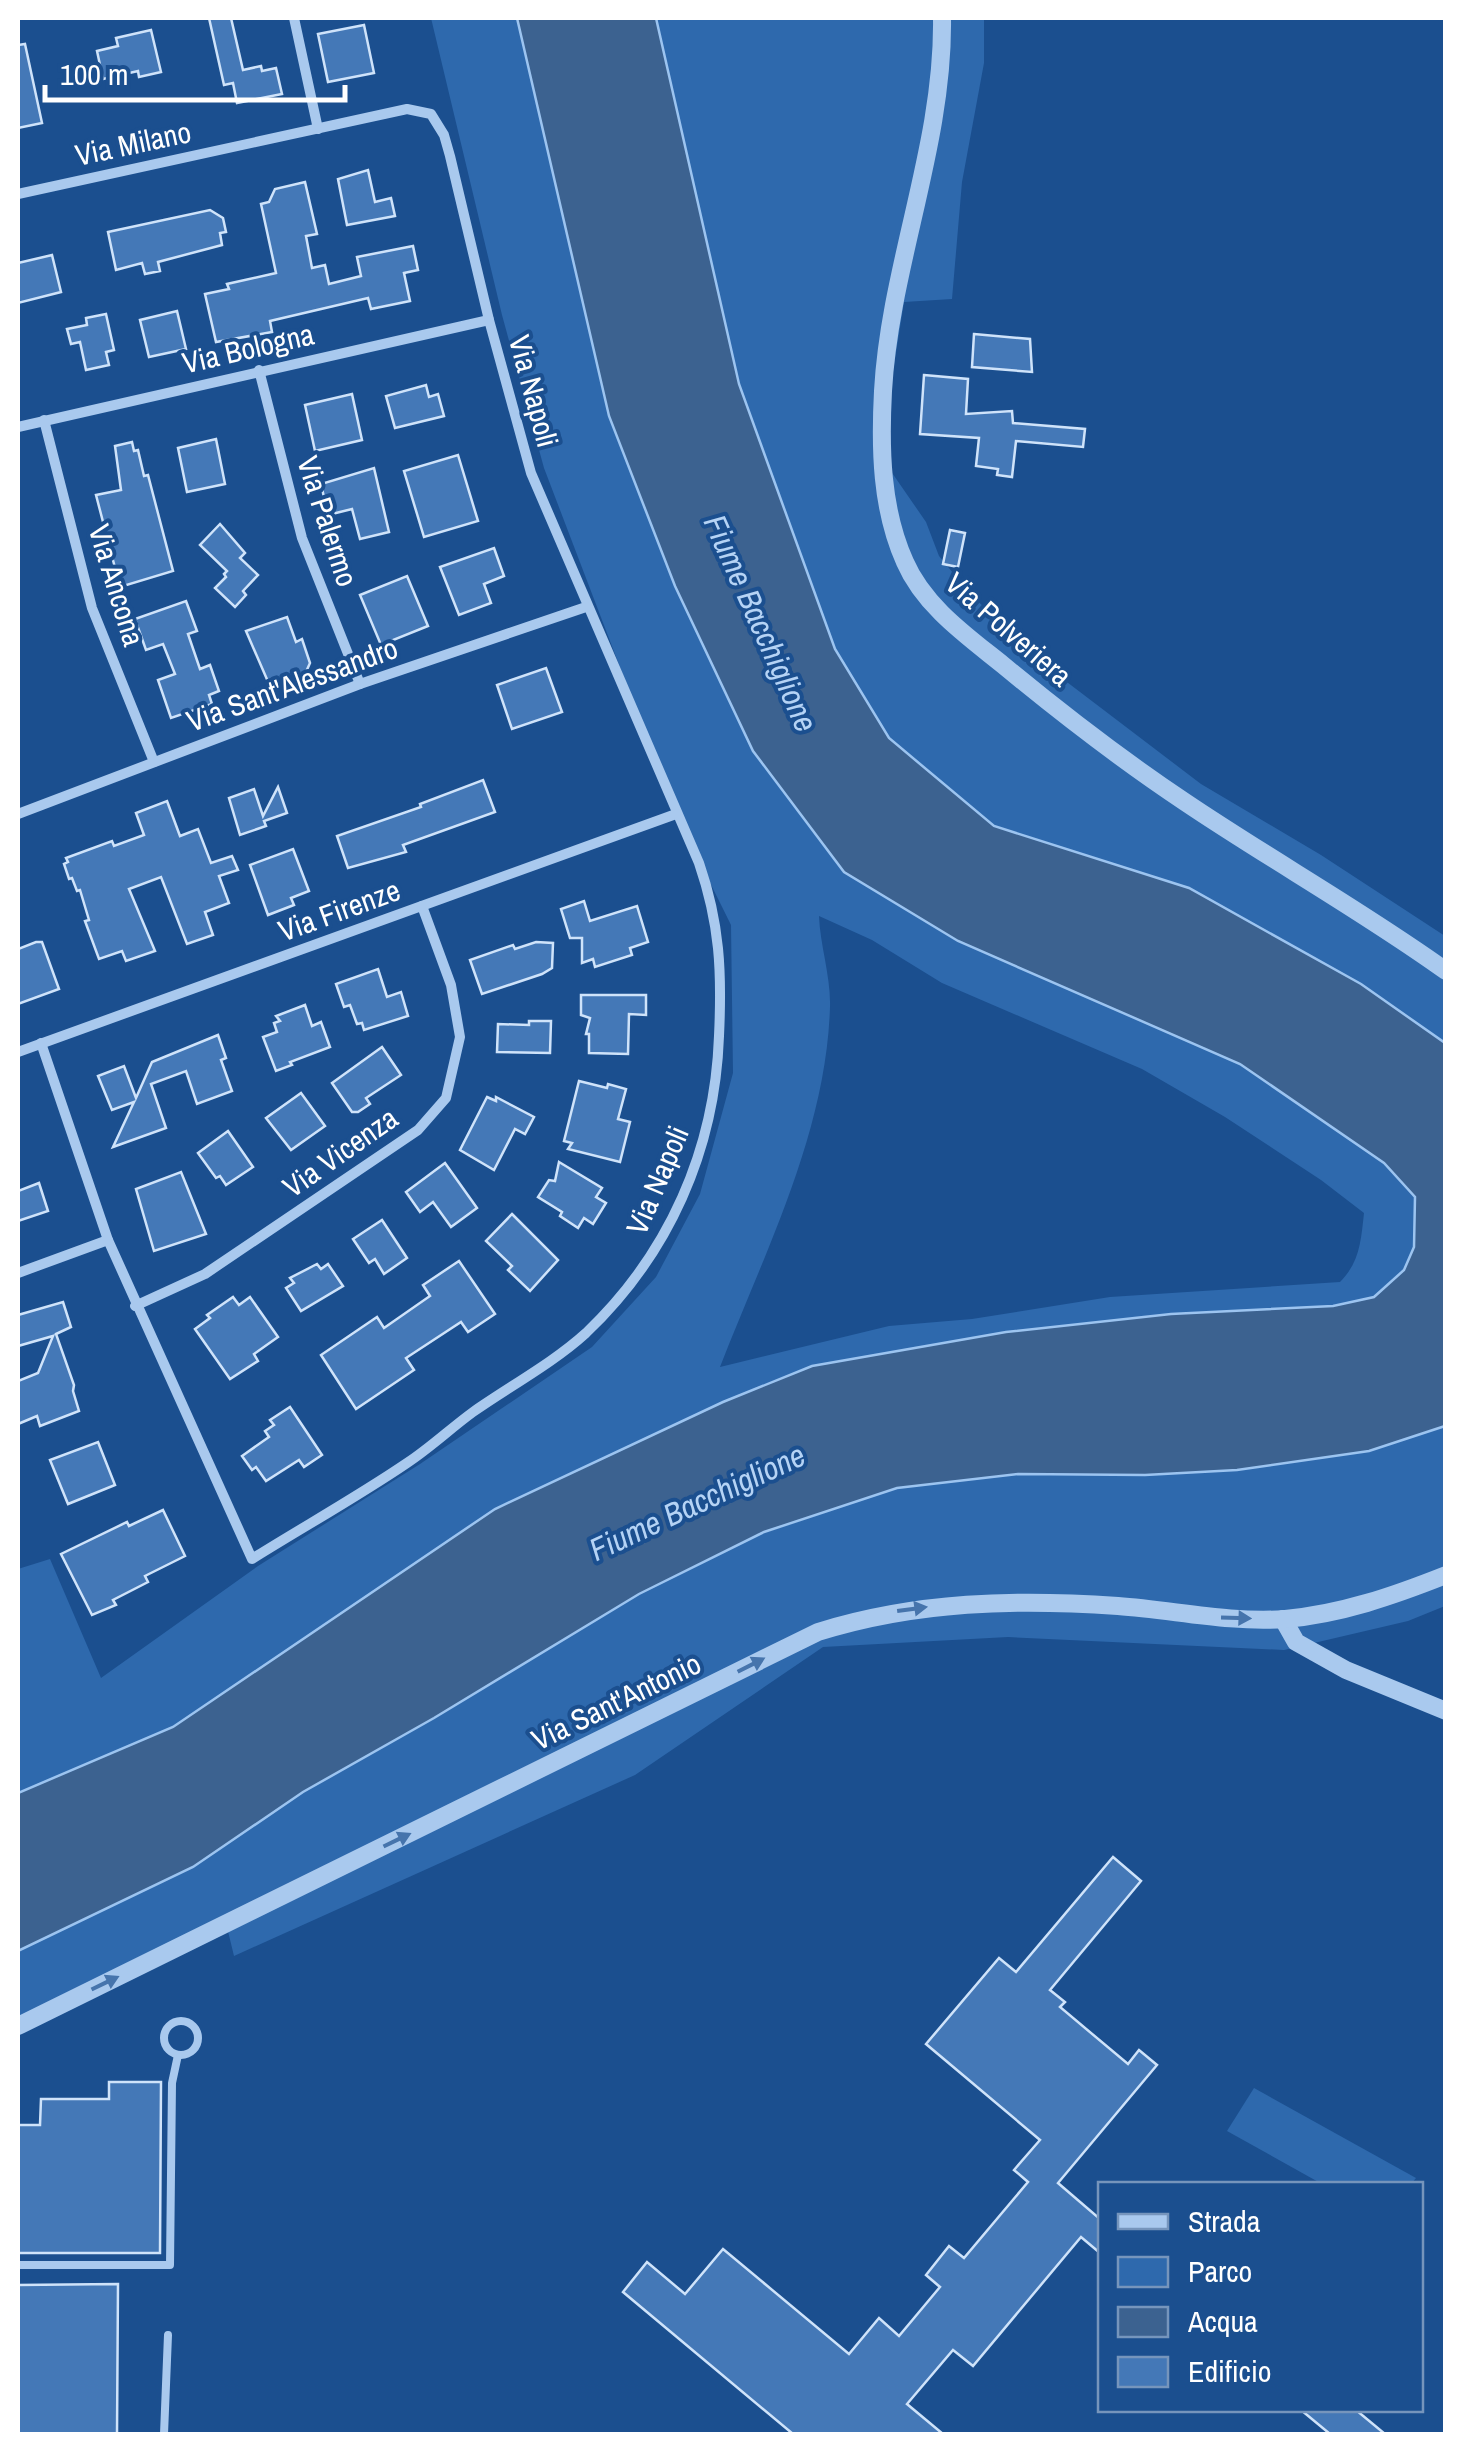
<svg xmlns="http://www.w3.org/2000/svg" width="1463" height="2452" font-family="'Archivo Narrow',sans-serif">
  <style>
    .green { fill: #2e69ad; fill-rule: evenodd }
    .water { fill: #3c6290; stroke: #9cc4f0; stroke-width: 2.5 }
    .building { fill: #4478b7; stroke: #cfe3fa; stroke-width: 2.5 }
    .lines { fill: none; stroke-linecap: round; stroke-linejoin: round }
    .service { stroke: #a9c9ee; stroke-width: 8 }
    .minor { stroke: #a9c9ee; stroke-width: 10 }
    .tertiary { stroke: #a9c9ee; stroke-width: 18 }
    .oneway { fill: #4674ac }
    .labels { text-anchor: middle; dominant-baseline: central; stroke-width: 8; stroke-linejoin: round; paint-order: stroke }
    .street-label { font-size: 30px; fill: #fff; stroke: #1b4f8f }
    .water-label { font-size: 32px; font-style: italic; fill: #b5d3f5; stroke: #1b4f8f }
  </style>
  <rect width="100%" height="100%" fill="#1b4f8f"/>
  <g class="green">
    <path d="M431,18H517L544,123L844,872L958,941L1240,1064L1385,1163L1415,1196L1414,1247L1404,1270L1374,1297L1333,1306L1171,1314L495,1509L173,1727L18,1793V1569L50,1559L101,1678L258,1566L420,1464L592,1347L656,1277L700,1194L733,1073L731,925L676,814L544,468L502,315ZM819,916L872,940L942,983L1142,1069L1225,1117L1321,1180L1364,1213C1361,1240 1360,1262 1340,1282L1110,1297L972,1319L889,1326L720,1367C765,1251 826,1134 830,1007C831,977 820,945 819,916Z"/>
    <path d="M656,18H984V63L962,182L952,299L904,302L891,384L888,467L926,522L939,556L972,596L1059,676L1201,784L1321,855L1445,936V1043L1361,984L1189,888L994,826L889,738L835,649L739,384Z"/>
    <path d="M1445,1426V1606L1408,1621L1284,1650L1008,1637L823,1647L635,1775L234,1956L226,1923L18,2024V1951L193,1867L303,1792L639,1594L764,1533L897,1488L1018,1474L1145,1475L1237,1470L1369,1451Z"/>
    <path d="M1254,2088L1416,2178L1411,2184H1322L1227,2131Z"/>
  </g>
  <path class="water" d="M517,18H656L739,384L835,649L889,738L994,826L1189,888L1361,984L1445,1043V1426L1369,1451L1237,1470L1145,1475L1018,1474L897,1488L764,1532L639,1594L434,1718L303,1792L193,1867L18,1951V1793L173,1727L495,1509L723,1402L812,1366L1006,1332L1171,1314L1333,1306L1374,1297L1404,1270L1414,1247L1415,1197L1384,1163L1240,1064L958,941L844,872L753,751L675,586L609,416Z"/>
  <g class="building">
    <path d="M209,18H231L243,70L261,66L262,71L276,68L282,94L237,103L233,83L224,85Z"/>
    <path d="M364,25L374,73L328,82L318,34Z"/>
    <path d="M151,30L161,72L139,77L138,71L103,79L97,51L118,46L116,38Z"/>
    <path d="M25,44L42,123L18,128V45Z"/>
    <path d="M368,170L375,202L391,198L395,216L347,225L338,179Z"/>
    <path d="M305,182L317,234L306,236L312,268L325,265L329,284L361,276L357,257L413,246L418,270L404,273L410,301L371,309L368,298L270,321L272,332L216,342L205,294L229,289L227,284L276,273L261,204L269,202L275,189Z"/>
    <path d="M210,210L223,218L226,232L220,233L222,245L158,262L160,271L145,274L142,263L116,270L108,232Z"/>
    <path d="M52,255L61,292L18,303V263Z"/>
    <path d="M177,311L186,349L149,357L140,320Z"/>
    <path d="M106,314L114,350L106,352L109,365L86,370L80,342L71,344L67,329L87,325L86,318Z"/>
    <path d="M974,334L1030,339L1032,372L972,367Z"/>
    <path d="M924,375L968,379L966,414L1012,411L1013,423L1085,429L1083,447L1016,441L1012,477L997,475L998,469L976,466L979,438L920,434Z"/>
    <path d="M426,385L429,397L438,394L444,416L395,428L386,396Z"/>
    <path d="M352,394L362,440L315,451L305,405Z"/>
    <path d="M216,439L225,484L187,492L178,448Z"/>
    <path d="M132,442L134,451L138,450L144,476L148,475L173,571L120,587L96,495L121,490L115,446Z"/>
    <path d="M458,455L478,521L424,537L404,471Z"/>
    <path d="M374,468L389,532L360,539L352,509L328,515L321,484Z"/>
    <path d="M220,524L245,553L240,558L258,575L243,591L246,595L235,607L215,588L226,577L224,574L227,571L200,545Z"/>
    <path d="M950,530L965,533L958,567L943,564Z"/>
    <path d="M494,548L504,576L484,584L491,603L459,615L440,567Z"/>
    <path d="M407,576L428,626L381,645L360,595Z"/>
    <path d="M186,601L197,631L188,634L200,669L210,665L219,691L209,695L212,704L171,718L158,680L175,674L163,644L146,650L135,619Z"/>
    <path d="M287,617L296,642L302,639L310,663L306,672L269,684L246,631Z"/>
    <path d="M546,668L562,712L512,729L497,685Z"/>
    <path d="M483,780L495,812L403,845L406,852L348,868L337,836L421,807L420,804Z"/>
    <path d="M278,787L287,813L264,821L266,826L240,835L229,798L254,789L263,816Z"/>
    <path d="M167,801L180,836L198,829L211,863L232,856L238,870L219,876L229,903L205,912L213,935L187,944L161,877L129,889L155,951L126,961L122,951L99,959L85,921L89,920L80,890L77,891L72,878L69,879L64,864L68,862L66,858L112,841L114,846L144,835L136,813Z"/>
    <path d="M293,849L309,891L291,898L294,905L268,915L250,865Z"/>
    <path d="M584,901L590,921L637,906L648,942L630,948L632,955L595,967L593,959L582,963V938H570L561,909Z"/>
    <path d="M36,942H42L59,989L18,1004V949Z"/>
    <path d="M536,942L553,943L552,968L542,974L482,994L470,960L513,945L515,949Z"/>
    <path d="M378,969L387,997L401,992L408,1016L364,1030L362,1023L357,1024L350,1005L344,1007L336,984Z"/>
    <path d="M581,995H646V1015L629,1014L628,1054L589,1053V1034H586L590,1018L581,1015Z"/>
    <path d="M305,1005L312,1026L321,1022L330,1047L290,1062L292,1065L276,1071L263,1037L277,1032L274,1023L280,1021L276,1016Z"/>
    <path d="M529,1021H551L550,1053L497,1052L498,1024L529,1025Z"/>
    <path d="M218,1035L226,1058L221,1060L232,1091L197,1104L186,1071L151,1084L166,1128L113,1147L134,1102L112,1110L98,1076L124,1066L136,1098L152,1062Z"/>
    <path d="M382,1047L401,1075L366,1098L370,1104L358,1112H352L332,1083Z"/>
    <path d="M579,1081L607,1088L608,1084L626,1089L618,1119L630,1122L620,1162L568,1149L572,1143L564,1141Z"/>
    <path d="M301,1093L325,1126L291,1150L266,1118Z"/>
    <path d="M487,1097L496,1101V1097L534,1117L525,1134L515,1129L494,1170L460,1150Z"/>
    <path d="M228,1131L253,1167L226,1185L220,1176L216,1178L198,1153Z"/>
    <path d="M559,1162L602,1188L596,1197L606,1203L593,1224L584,1218L578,1228L560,1216L562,1212L538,1197L549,1180L555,1181Z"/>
    <path d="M445,1163L477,1208L451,1227L433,1202L420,1212L406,1192Z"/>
    <path d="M181,1172L206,1234L154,1251L136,1189Z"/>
    <path d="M39,1183L48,1211L18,1221V1191Z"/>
    <path d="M512,1214L558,1260L530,1291L508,1270L512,1266L486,1241Z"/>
    <path d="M382,1220L407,1258L384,1274L375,1259L369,1263L353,1239Z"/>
    <path d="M459,1261L495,1314L468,1332L461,1322L406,1358L414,1370L356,1409L321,1355L377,1317L384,1328L430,1296L423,1285Z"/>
    <path d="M317,1264L321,1269L328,1264L343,1286L301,1311L286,1288L294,1283L290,1278Z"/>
    <path d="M233,1297L239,1305L250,1297L278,1337L254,1354L258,1361L230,1379L195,1329L210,1318L207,1315Z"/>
    <path d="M63,1302L71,1327L56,1334L74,1385L73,1391L79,1411L40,1426L37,1416L18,1424V1381L38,1373L53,1336L18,1346V1315Z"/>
    <path d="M290,1407L322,1455L304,1467L299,1460L266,1481L256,1467L252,1470L242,1456L269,1437L265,1431L274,1425L270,1420Z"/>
    <path d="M98,1442L115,1485L68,1504L50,1460Z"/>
    <path d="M163,1510L185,1556L145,1576L148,1582L113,1600L116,1605L92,1615L61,1554L127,1522L129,1526Z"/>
    <path d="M1113,1857L1141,1881L1050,1990L1065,2002L1060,2007L1128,2064L1139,2050L1157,2065L1058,2183L1100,2219V2253L1081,2237L973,2366L953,2350L907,2404L943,2434H793L623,2292L647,2262L685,2294L723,2249L849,2354L879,2318L899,2336L940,2287L926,2275L949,2246L964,2258L1028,2182L1014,2170L1040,2140L926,2044L999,1958L1016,1972Z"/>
    <path d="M109,2082H161L160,2253H18V2125H40L41,2099H109Z"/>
    <path d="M118,2284L117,2434H18V2285Z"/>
    <path d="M1301,2410H1356L1385,2434H1330Z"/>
  </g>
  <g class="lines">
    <g class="service">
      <circle cx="181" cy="2038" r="17"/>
      <path d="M18,2265H170L172,2083L178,2055"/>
      <path d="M164,2434L168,2335"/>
    </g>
    <g class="minor">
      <path d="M294,18L318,129"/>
      <path d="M18,194L407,109L431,114L444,135L450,156L489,320L531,473L699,863C720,924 722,972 719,1036C715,1150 669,1254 586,1333C553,1363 510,1386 473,1412C451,1428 430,1448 407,1463C357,1497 303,1527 252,1559L108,1240L41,1043"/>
      <path d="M259,370L302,538L360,684"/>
      <path d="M44,420L92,608L154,762"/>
      <path d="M18,427L489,320"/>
      <path d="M18,814L360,684L586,607"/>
      <path d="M18,1052L676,814"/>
      <path d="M18,1273L108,1240"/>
      <path d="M135,1306L205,1274L418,1130L446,1098L460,1037L451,985L422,906"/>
    </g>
    <g class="tertiary">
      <path d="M942,18C944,145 890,265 883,391C880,448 881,509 905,562C924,606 967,636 1003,665C1061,713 1122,760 1185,802C1271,860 1361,910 1446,971"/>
      <path d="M1283,1619L1296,1642L1346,1670L1446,1711"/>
      <path d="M18,2026L818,1632C917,1601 1016,1599 1118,1606C1174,1610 1229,1623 1285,1619C1341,1614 1393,1596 1446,1575"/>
    </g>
  </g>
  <defs><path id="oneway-solid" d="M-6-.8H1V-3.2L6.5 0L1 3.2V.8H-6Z" transform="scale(2.5)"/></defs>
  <g class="oneway">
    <use href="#oneway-solid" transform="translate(912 1609) rotate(-8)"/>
    <use href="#oneway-solid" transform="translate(1236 1618) rotate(2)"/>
    <use href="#oneway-solid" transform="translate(751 1665) rotate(-27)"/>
    <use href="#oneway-solid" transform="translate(397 1840) rotate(-26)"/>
    <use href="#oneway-solid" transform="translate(105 1983) rotate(-26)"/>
  </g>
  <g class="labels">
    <g class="street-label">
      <text transform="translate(133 143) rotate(-12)">Via Milano</text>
      <text transform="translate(248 348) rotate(-13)">Via Bologna</text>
      <text transform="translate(534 391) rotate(75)">Via Napoli</text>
      <text transform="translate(328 521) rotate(72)">Via Palermo</text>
      <text transform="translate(117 585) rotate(73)">Via Ancona</text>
      <text transform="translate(1009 629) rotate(41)">Via Polveriera</text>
      <text transform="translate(292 684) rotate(-20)">Via Sant'Alessandro</text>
      <text transform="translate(339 910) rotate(-20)">Via Firenze</text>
      <text transform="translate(340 1152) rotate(-35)">Via Vicenza</text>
      <text transform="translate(657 1180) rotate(-67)">Via Napoli</text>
      <text transform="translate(616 1701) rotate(-26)">Via Sant'Antonio</text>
    </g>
    <g class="water-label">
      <text transform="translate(761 623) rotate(66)">Fiume Bacchiglione</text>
      <text transform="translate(697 1502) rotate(-25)">Fiume Bacchiglione</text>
    </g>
  </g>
  <rect width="1463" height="2452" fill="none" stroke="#ffffff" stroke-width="40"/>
  <rect x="1098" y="2182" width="325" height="230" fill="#1b4f8f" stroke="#7695bc" stroke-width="2.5"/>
  <rect x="1118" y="2214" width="50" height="15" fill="#a9c9ee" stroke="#7695bc" stroke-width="2.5"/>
  <text x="1188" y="2232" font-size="30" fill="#ffffff">Strada</text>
  <rect x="1118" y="2257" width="50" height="30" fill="#2e69ad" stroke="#7695bc" stroke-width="2.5"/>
  <text x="1188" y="2282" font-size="30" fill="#ffffff">Parco</text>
  <rect x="1118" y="2307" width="50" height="30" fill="#3c6290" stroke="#7695bc" stroke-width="2.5"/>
  <text x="1188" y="2332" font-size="30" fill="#ffffff">Acqua</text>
  <rect x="1118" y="2357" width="50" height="30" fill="#4478b7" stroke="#7695bc" stroke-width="2.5"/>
  <text x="1188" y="2382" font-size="30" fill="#ffffff">Edificio</text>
  <path d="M45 85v15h300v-15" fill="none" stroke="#ffffff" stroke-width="5"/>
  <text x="60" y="85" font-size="30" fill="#ffffff" stroke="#1b4f8f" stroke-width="8" paint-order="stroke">100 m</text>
</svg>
